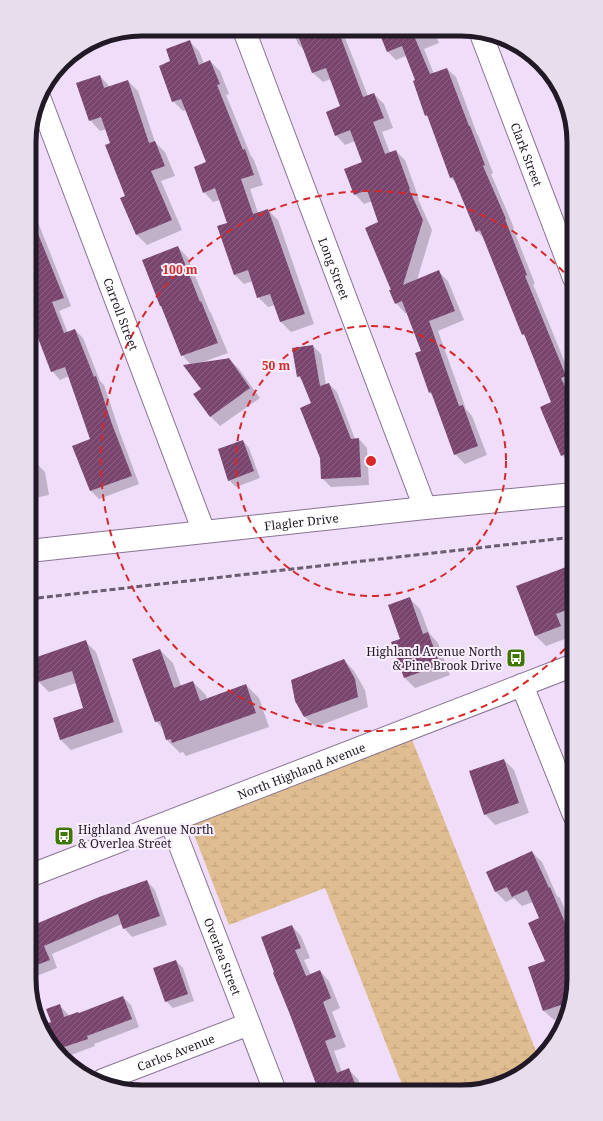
<svg xmlns="http://www.w3.org/2000/svg" width="603" height="1121" font-family="'Noto Serif',serif">
  <style>
    .wetland { fill: url(#wetland-marsh) }
    .shadow { fill: #0003 }
    .building { fill: url(#building-hatch) }
    .lines { fill: none; stroke-linecap: round; stroke-linejoin: round }
    .minor-casing { stroke: #887393; stroke-width: 24 }
    .minor { stroke: #fff; stroke-width: 22 }
    .rail { stroke: #695d6f; stroke-width: 3; stroke-dasharray: 6 3; stroke-linecap: butt }
    .ring { fill: none; stroke: #d62828; stroke-width: 2; stroke-dasharray: 7 5 }
    .labels { text-anchor: middle; dominant-baseline: central; stroke-width: 4; stroke-linejoin: round; paint-order: stroke }
    .street-label { font-size: 12px; fill: #221926; stroke: #f8eefd }
    .poi-label { font-size: 12px; fill: #221926; stroke: #f8eefd; text-anchor: end }
    .rim { fill: none; stroke: #221926; stroke-width: 5 }
    .centre { fill: #d62828; stroke: #f8eefd; stroke-width: 2 }
    .ring-label { font-size: 12px; text-anchor: middle; font-weight: bold; fill: #d62828; stroke: #f8eefd; stroke-width: 4; stroke-linejoin: round; paint-order: stroke }
  </style>
  <defs>
    <pattern id="wetland-marsh" width="20" height="14" patternUnits="userSpaceOnUse"><rect width="20" height="14" fill="#dfbd90"/><path d="M1 5h8M5 5V1M11 12h8M15 12V8" fill="none" stroke="#bfa27c"/></pattern>
    <pattern id="building-hatch" width="6" height="6" patternUnits="userSpaceOnUse"><rect width="6" height="6" fill="#79456f"/><path d="M-1 1l2-2M0 6l6-6M5 7l2-2" fill="none" stroke="#8a6283"/></pattern>
  </defs>
  <rect width="100%" height="100%" fill="#f0ddfa"/>
  <path class="wetland" d="M411,737L538,1056L497,1086L461,1092H405L325,888L229,925L190,824Z"/>
  <g class="shadow">
    <path d="M293,30H342L368,96L374,94L384,104L393,128L382,132L390,153L396,151L405,160L419,199H418L432,230L417,280L439,272L448,281L464,320L438,331L466,409L472,416L487,455L465,464L455,454L434,397L430,393L417,353L423,351L407,313H405L396,303L391,291L392,290L380,223L372,201L364,204L355,194L363,163L355,141L345,145L336,135L342,107L331,79L323,82L313,73L304,50L298,44Z"/>
    <path d="M379,30L434,31L439,43L424,49L434,74L447,69L456,77L477,134L478,135L493,173L491,174L514,228H513L535,284H533L574,385L569,386L574,397V462L570,464L562,455L552,403L526,337L523,334L484,238L477,231L457,184L451,178L428,117L426,115L416,81L406,56L396,60L388,52Z"/>
    <path d="M189,41L199,51L204,64L210,61L220,71L229,94L226,95L251,156L254,160L263,185L250,189L258,213L268,210L278,220L314,324L291,332L281,322L275,305L268,307L258,297L253,281L244,284L234,274L229,223L220,200L213,202L204,192L207,163L186,110L183,111L173,101L172,62Z"/>
    <path d="M100,76L110,87L128,81L138,91L155,142L165,152L175,176L161,181L182,230L147,245L137,235L122,198L126,196L111,144L106,129L100,131L90,120Z"/>
    <path d="M559,93L568,106L573,136L569,132L555,94Z"/>
    <path d="M30,202L71,306L59,311L68,333L75,330L83,338L100,381L104,385L120,433L139,484L99,499L91,491L73,447L91,440L69,376L60,380L52,371L30,315Z"/>
    <path d="M178,247L188,258L209,310L211,313L228,353L203,362V363L229,359L239,369L260,398L220,426L210,416L202,389L191,365L182,355Z"/>
    <path d="M313,346L321,354L326,385L329,384L337,392L355,439H359L367,448L369,485L331,487L322,478L321,458L312,403L303,382L298,376Z"/>
    <path d="M243,441L249,448L260,478L236,487L229,480Z"/>
    <path d="M38,465L45,472L49,495L30,499V467Z"/>
    <path d="M574,565V621L566,624L570,637L546,646L536,636L517,587Z"/>
    <path d="M410,599L420,609L429,633L438,643L450,675L415,688L405,678L393,643L401,640Z"/>
    <path d="M86,642L96,652L123,732L71,750L61,740L55,719L84,709L76,683L49,692L39,682L32,660Z"/>
    <path d="M160,650L173,663L181,686L193,682L206,695L207,699L246,685L259,698L269,727L186,756L183,752L180,753L167,740L163,729L156,721Z"/>
    <path d="M344,660L354,671L365,690L368,707L316,727L305,717L296,701Z"/>
    <path d="M29,745L37,767L29,769Z"/>
    <path d="M504,760L514,770L529,813L495,825L485,814Z"/>
    <path d="M532,852L542,862L557,896L560,898L574,931V986L562,1018L554,1020L544,1011L530,968L546,962L540,919L533,902L522,906L514,898L506,902L496,892L487,872Z"/>
    <path d="M147,881L155,890L167,925L132,937L124,928L122,924L52,954L57,968L29,979V928Z"/>
    <path d="M292,926L301,936L310,958L304,960L311,975L320,971L329,981L340,1008L332,1012L346,1047L334,1051L342,1072L348,1069L358,1079L363,1092H320L295,1025Z"/>
    <path d="M176,961L183,968L194,1001L173,1008L166,1001Z"/>
    <path d="M123,997L131,1005L139,1027L94,1044L95,1046L63,1058L42,1026L52,1023L59,1005L67,1013L69,1016L79,1014Z"/>
    <path d="M224,1085L230,1091H209Z"/>
  </g>
  <g class="building">
    <path d="M296,30H338L363,97L374,93L384,118L373,122L385,154L396,150L410,189H409L423,220L403,285L439,270L455,311L429,321L459,406L463,405L478,446L454,455L431,392L429,393L415,353L421,351L402,301L397,303V304L396,303L395,304L389,290H391L365,228L378,222L367,190L354,195L344,169L362,162L350,130L335,136L326,112L340,106L326,68L312,73Z"/>
    <path d="M378,30L412,31L430,74L447,68L469,126H470L485,165L483,166L506,219H505L527,275L525,276L566,376L561,378L574,406V450L561,456L545,419L540,407L551,402L524,334L522,335L480,230L476,232L453,177L450,178L427,115L425,116L413,81L415,80L402,46L387,52Z"/>
    <path d="M190,40L199,65L210,60L220,84L217,85L243,150L245,149L254,175L241,179L253,214L268,209L305,314L280,322L270,294L257,298L248,270L234,275L217,226L227,223L215,188L203,193L194,167L206,162L181,99L172,102L159,66L170,61L166,49Z"/>
    <path d="M100,75L104,88L128,80L149,143L155,141L165,166L151,171L172,220L136,235L120,198L125,196L105,145L110,143L101,117L89,121L76,83Z"/>
    <path d="M30,214L64,298L52,302L64,333L75,329L94,377L96,376L112,424L132,476L90,491L72,446L90,439L65,367L51,372L30,317Z"/>
    <path d="M178,246L200,302L201,301L218,343L181,356L161,306H160L142,260Z"/>
    <path d="M313,345L320,386L329,383L351,439L359,438L361,477L321,479L320,458L300,408L311,403L300,376L297,377L292,348Z"/>
    <path d="M229,358L250,388L210,417L193,394L201,389L183,365L224,359H225Z"/>
    <path d="M243,440L254,471L228,481L218,449Z"/>
    <path d="M574,564V607L556,614L561,626L535,636L516,586Z"/>
    <path d="M410,597L423,634L428,632L440,665L404,678L391,642L400,639L388,605Z"/>
    <path d="M86,640L114,722L60,740L53,718L83,708L72,671L38,682L31,659Z"/>
    <path d="M160,649L174,688L193,681L200,701L246,684L256,713L172,743L171,739L166,740L160,721L155,722L132,659Z"/>
    <path d="M344,659L355,679L358,697L304,717L295,701L291,680Z"/>
    <path d="M504,759L519,803L484,815L469,771Z"/>
    <path d="M532,851L549,888L550,887L569,932L566,933L574,954V986L567,1003L543,1011L528,967L545,961L528,923L539,918L527,890L512,897L507,887L495,892L486,872Z"/>
    <path d="M147,880L160,916L123,929L118,914L44,946L50,960L29,968V910L30,909L36,924L99,897Z"/>
    <path d="M292,925L301,948L295,950L306,976L320,970L331,998L323,1002L336,1037L325,1041L337,1073L349,1068L358,1092H319L289,1012L273,973L274,972L261,937Z"/>
    <path d="M176,960L188,994L165,1002L153,968Z"/>
    <path d="M123,996L132,1019L87,1036L88,1039L58,1049L42,1025L51,1022L46,1009L60,1004L64,1017L78,1012L79,1013Z"/>
  </g>
  <g class="lines">
    <defs>
      <g id="minor">
        <path id="s1" d="M244,30L425,508"/>
        <path id="s2" d="M480,31L574,278"/>
        <path id="s3" d="M39,97L204,532"/>
        <path id="s4" d="M29,551L425,508L574,494"/>
        <path d="M522,685L574,815"/>
        <path id="s5" d="M171,822L275,1091"/>
        <path id="s6" d="M29,876L574,665"/>
        <path id="s7" d="M103,1080L249,1024"/>
      </g>
    </defs>
    <use href="#minor" class="minor-casing"/>
    <use href="#minor" class="minor"/>
    <path class="rail" d="M29,599L574,537"/>
  </g>
  <g class="ring">
    <circle cx="371" cy="461" r="135"/>
    <path d="M573 640A270 270 0 1 1 573 282"/>
  </g>
  <defs>
    <symbol id="bus-square" viewBox="-11 -11 22 22"><rect x="-9" y="-9" width="18" height="18" rx="4" fill="#3f7604" stroke="#f8eefd"/><path d="M-5-6H5V4H4V6H2V4H-2V6H-4V4H-5ZM-3.5-4V0h7V-4ZM-3.5 1.2v1.5H-2V1.2ZM2 1.2v1.5H3.5V1.2Z" fill="#fff"/></symbol>
  </defs>
  <g fill-rule="evenodd">
    <use href="#bus-square" x="505" y="647" width="22" height="22"/>
    <use href="#bus-square" x="53" y="825" width="22" height="22"/>
  </g>
  <g class="labels">
    <g class="street-label">
      <text stroke="none"><textPath href="#s2" startOffset="132">Clark Street</textPath></text>
      <text stroke="none"><textPath href="#s1" startOffset="255">Long Street</textPath></text>
      <text stroke="none"><textPath href="#s3" startOffset="232">Carroll Street</textPath></text>
      <text stroke="none"><textPath href="#s4" startOffset="274">Flagler Drive</textPath></text>
      <text stroke="none"><textPath href="#s6" startOffset="292">North Highland Avenue</textPath></text>
      <text stroke="none"><textPath href="#s5" startOffset="144">Overlea Street</textPath></text>
      <text stroke="none"><textPath href="#s7" startOffset="78">Carlos Avenue</textPath></text>
    </g>
    <g class="poi-label">
      <text x="502" y="651">Highland Avenue North<tspan x="502" dy="14">&amp; Pine Brook Drive</tspan></text>
      <text x="78" y="829" text-anchor="start">Highland Avenue North<tspan x="78" dy="14">&amp; Overlea Street</tspan></text>
    </g>
  </g>
  <path d="M0 0H603V1121H0ZM142 36H461A106 106 0 0 1 567 142V979A106 106 0 0 1 461 1085H142A106 106 0 0 1 36 979V142A106 106 0 0 1 142 36Z" fill="#e7ddec" fill-rule="evenodd"/>
  <path class="rim" d="M142 36H461A106 106 0 0 1 567 142V979A106 106 0 0 1 461 1085H142A106 106 0 0 1 36 979V142A106 106 0 0 1 142 36Z"/>
  <circle cx="371" cy="461" r="6" class="centre"/>
  <g class="ring-label">
    <text x="180" y="274">100 m</text>
    <text x="276" y="370">50 m</text>
  </g>
</svg>
